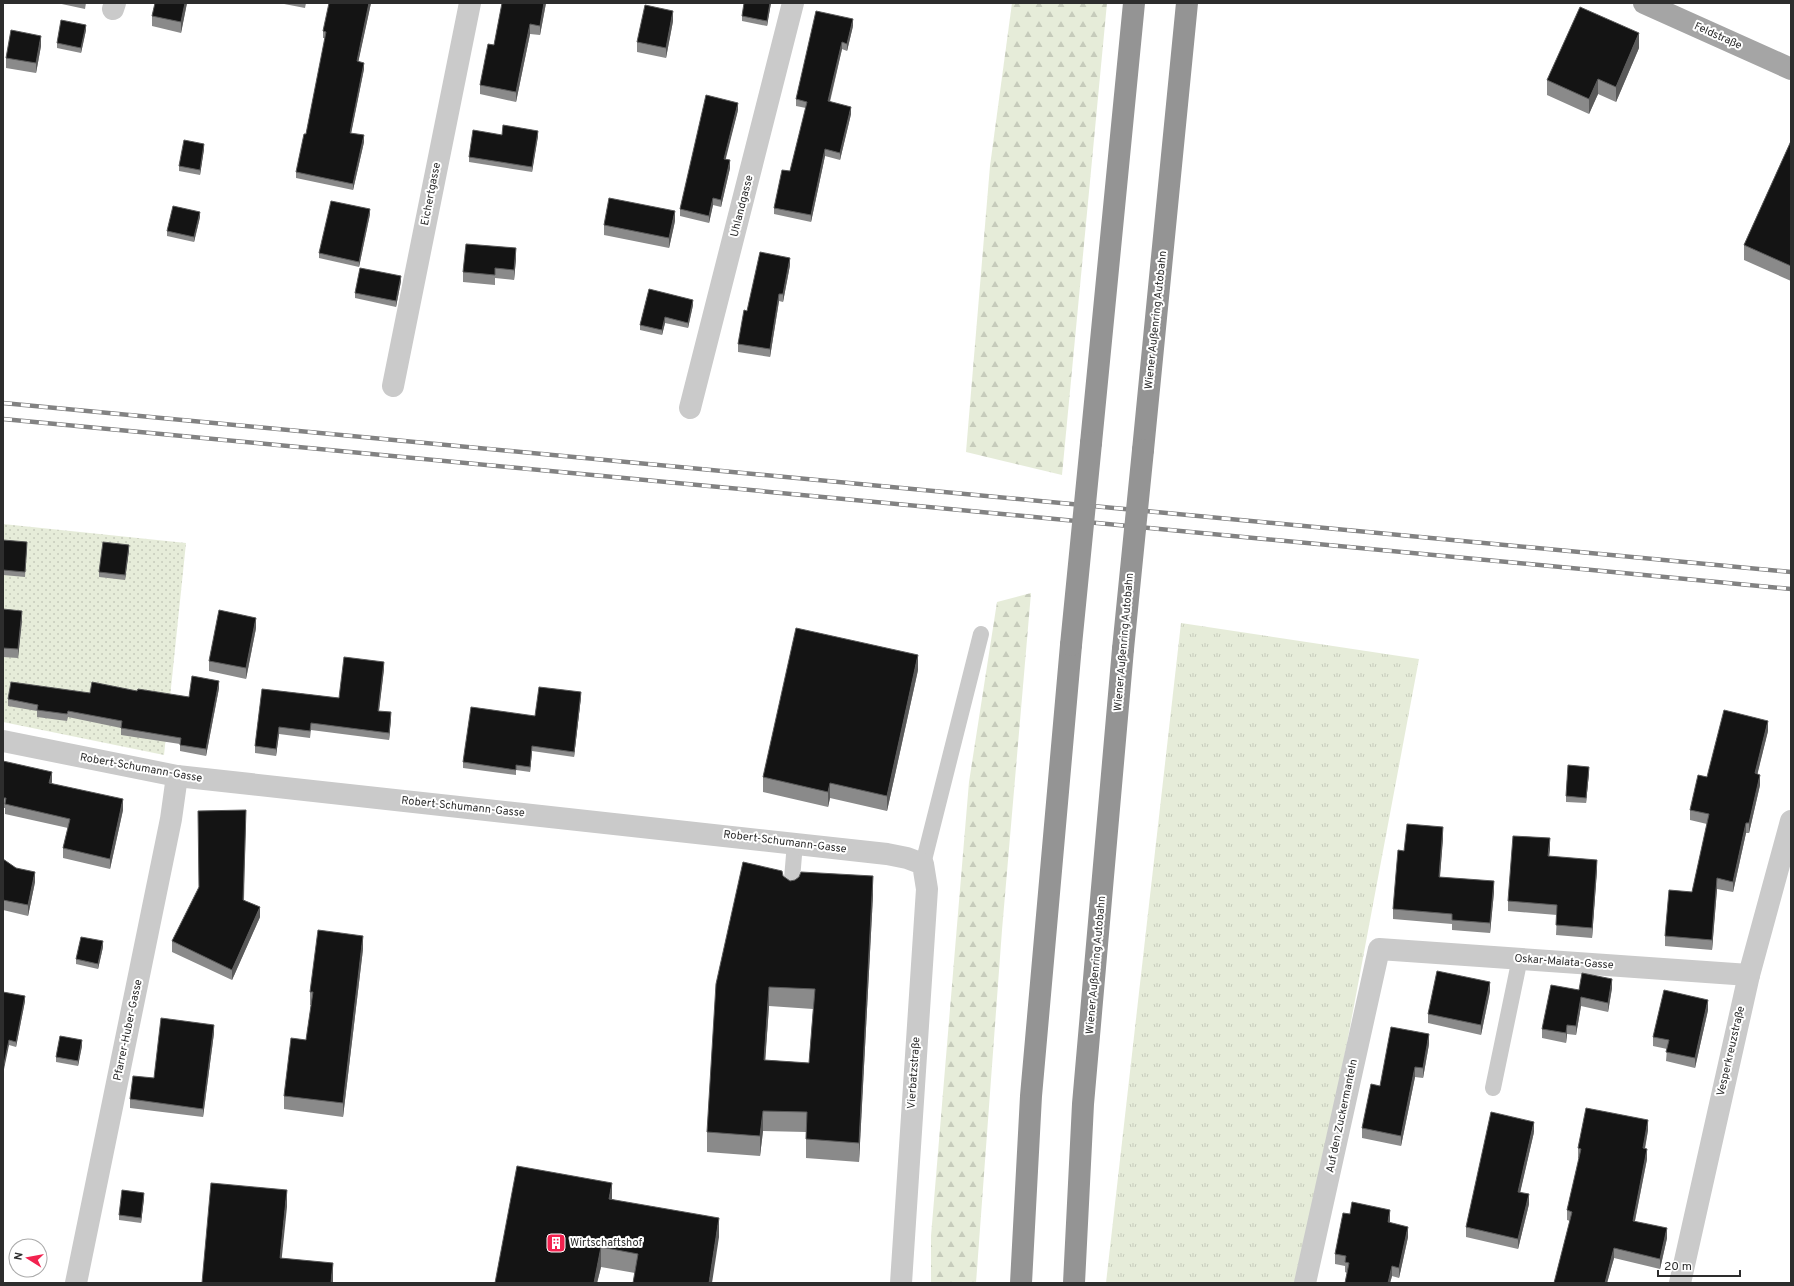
<svg xmlns="http://www.w3.org/2000/svg" width="1794" height="1286" font-family="Overpass,sans-serif">
  <style>
    .grass { fill: url(#grass-dots) }
    .forest { fill: url(#forest-firs) }
    .park { fill: url(#park-tufts) }
    .lines { fill: none; stroke-linecap: round; stroke-linejoin: round }
    .lane { stroke: #cacaca; stroke-width: 16 }
    .street { stroke: #cacaca; stroke-width: 22 }
    .primary { stroke: #a5a5a5; stroke-width: 22 }
    .highway { stroke: #949494; stroke-width: 22 }
    .rail-casing { stroke: #828282; stroke-width: 4.5 }
    .rail { stroke: #fff; stroke-width: 3; stroke-dasharray: 9; stroke-linecap: butt }
    .highway-bridge { stroke: #949494; stroke-width: 22 }
    .wall { fill: #8a8a8a; fill-rule: evenodd }
    .shaded-wall { fill: #5a5a5a }
    .building { fill: #141414; stroke: #5a5a5a; fill-rule: evenodd }
    .labels { text-anchor: middle; dominant-baseline: central; stroke-width: 4; stroke-linejoin: round; paint-order: stroke }
    .street-label { font-size: 11px; fill: #2d2d2d; stroke: #fff }
    .poi-label { font-size: 11px; fill: #2d2d2d; stroke: #fff; text-anchor: start }
  </style>
  <defs>
    <pattern id="grass-dots" width="8" height="8" patternUnits="userSpaceOnUse"><rect width="8" height="8" fill="#e6ecd9"/><path d="M2 2h.1M6 6h.1" fill="none" stroke="#c6cbbb" stroke-width="1.8" stroke-linecap="round"/></pattern>
    <pattern id="forest-firs" width="22" height="20" patternUnits="userSpaceOnUse"><rect width="22" height="20" fill="#e6ecd9"/><path d="M5 1l3.5 6h-7zM16 11l3.5 6h-7z" fill="#c6cbbb"/></pattern>
    <pattern id="park-tufts" width="24" height="20" patternUnits="userSpaceOnUse"><rect width="24" height="20" fill="#e6ecd9"/><path d="M3 7l-1-3M5 7V3M7 7l1-3M15 17l-1-3M17 17v-4M19 17l1-3" fill="none" stroke="#c6cbbb"/></pattern>
  </defs>
  <rect width="100%" height="100%" fill="#fff"/>
  <path class="grass" d="M3,524L186,543L164,755L3,722Z"/>
  <g class="forest">
    <path d="M1012,3H1107L1062,475L966,452L990,166Z"/>
    <path d="M1031,593L1002,930L976,1283H931V1236L969,782L997,602Z"/>
  </g>
  <path class="park" d="M1181,623L1419,659L1302,1283H1106Z"/>
  <g class="lines">
    <g class="lane">
      <path d="M923,864L981,634"/>
      <path d="M791,891L795,843"/>
      <path d="M1493,1088L1520,958"/>
    </g>
    <g class="street">
      <path d="M113,9L115,3"/>
      <path d="M393,386L470,3"/>
      <path d="M690,408L793,3"/>
      <path d="M3,741L177,776L887,854L907,858L923,864L927,889L901,1283"/>
      <path d="M76,1283L171,819L177,776"/>
      <path d="M1305,1283L1379,949L1749,975"/>
      <path d="M1680,1283L1749,975L1791,821"/>
    </g>
    <path class="primary" d="M1644,3L1791,69"/>
    <g class="highway">
      <path d="M1091,443L1134,3"/>
      <path d="M1143,450L1187,3"/>
      <path d="M1021,1283L1031,1096L1071,645"/>
      <path d="M1074,1283L1083,1104L1123,649"/>
    </g>
    <defs>
      <g id="rail">
        <path d="M3,403L1791,572"/>
        <path d="M3,419L1791,589"/>
      </g>
    </defs>
    <use href="#rail" class="rail-casing"/>
    <use href="#rail" class="rail"/>
    <g class="highway-bridge">
      <path d="M1071,645L1091,443"/>
      <path d="M1123,649L1143,450"/>
    </g>
  </g>
  <g class="wall">
    <path d="M57,3H86L85,9Z"/>
    <path d="M155,3H187L181,33L152,26V16Z"/>
    <path d="M279,3H306L305,8Z"/>
    <path d="M371,3L358,62L364,69L351,133L364,142L353,190L296,178V172L306,134L325,38H323V31Z"/>
    <path d="M502,3H546L540,35L530,34L516,102L480,94V85L494,45Z"/>
    <path d="M771,3L767,26L742,21V16Z"/>
    <path d="M673,21L666,58L637,52V42Z"/>
    <path d="M853,26L847,51L842,49L830,102L851,114L840,160L825,156L811,222L774,214V208L790,171L806,108L796,106V99Z"/>
    <path d="M86,30L81,53L57,48V43Z"/>
    <path d="M41,46L36,73L6,68V58Z"/>
    <path d="M1639,48L1616,102L1598,94L1589,114L1547,95V80Z"/>
    <path d="M738,110L725,159L730,168L721,207L713,205L709,223L680,216V209Z"/>
    <path d="M502,135L538,136L532,172L469,162V157Z"/>
    <path d="M1791,141V281L1744,260V245Z"/>
    <path d="M204,149L200,175L179,171V166Z"/>
    <path d="M370,214L359,267L319,258V253Z"/>
    <path d="M200,217L194,242L167,236V231Z"/>
    <path d="M675,221L669,248L604,235V225Z"/>
    <path d="M516,259L514,280L495,278V285L463,282V272Z"/>
    <path d="M790,265L783,302L779,301L770,357L738,352V344L747,311Z"/>
    <path d="M401,281L396,307L355,298V293Z"/>
    <path d="M693,305L688,328L665,323L662,335L640,330V325Z"/>
    <path d="M3,540L27,547L25,577L3,575Z"/>
    <path d="M129,550L125,580L99,577V572Z"/>
    <path d="M3,609L22,620L18,658L3,657Z"/>
    <path d="M256,628L246,679L209,671V661Z"/>
    <path d="M384,669L379,711L391,719L389,740L311,730L310,738L279,734L276,756L255,753V746L262,689L339,698Z"/>
    <path d="M918,670L887,811L830,798L828,807L763,792V777Z"/>
    <path d="M219,688L206,756L180,751V744L121,735V728L68,717L67,721L37,717V711L8,706V699L90,693L137,691L189,697Z"/>
    <path d="M581,697L574,757L532,751L530,772L516,770V775L463,768V762L535,716Z"/>
    <path d="M1768,731L1757,774L1760,785L1749,833H1746L1733,892L1717,889L1712,950L1665,946V936L1692,892L1707,824L1690,820V810L1707,777Z"/>
    <path d="M3,761L52,782L51,783L123,810L110,869L63,858V848L68,828L5,814V808H3Z"/>
    <path d="M1589,772L1586,803L1566,802V796Z"/>
    <path d="M246,820L244,900L260,917L232,980L172,952V941Z"/>
    <path d="M1443,838L1440,877L1494,892L1490,933L1452,930V924L1393,919V909L1404,851Z"/>
    <path d="M1550,849L1549,856L1597,870L1592,938L1556,935L1557,915L1508,911V901Z"/>
    <path d="M3,859L35,882L28,916L3,910Z"/>
    <path d="M783,876L790,881L873,895L859,1162L806,1158V1132L763,1131L760,1156L707,1152V1132ZM769,1006L813,1009L809,1063L765,1060Z"/>
    <path d="M103,947L98,969L76,964V959Z"/>
    <path d="M363,949L343,1117L284,1109V1096L306,1040L311,1005H310V992Z"/>
    <path d="M1612,988L1608,1012L1581,1006L1576,1035L1567,1034L1566,1043L1542,1038V1029L1579,990Z"/>
    <path d="M1490,991L1481,1035L1428,1023V1014Z"/>
    <path d="M3,992L25,1001L16,1047L9,1045Z"/>
    <path d="M1708,1010L1695,1068L1666,1061L1667,1049L1653,1046V1037Z"/>
    <path d="M214,1033L203,1117L130,1108V1099L154,1078Z"/>
    <path d="M1429,1044L1423,1078L1415,1077L1401,1146L1362,1138V1128L1380,1086Z"/>
    <path d="M82,1046L78,1066L56,1062V1057Z"/>
    <path d="M1648,1130L1645,1149L1647,1159L1635,1221L1667,1238L1660,1269L1614,1258L1607,1283H1554L1570,1221L1567,1220V1210L1579,1158H1578V1148Z"/>
    <path d="M1534,1132L1520,1192L1529,1204L1518,1249L1466,1237V1227Z"/>
    <path d="M144,1198L141,1223L119,1220V1215Z"/>
    <path d="M612,1199L719,1237L635,1273L601,1267L597,1283H495Z"/>
    <path d="M1390,1220V1223L1408,1237L1399,1278L1392,1276L1390,1283H1345L1347,1273L1345,1272V1266L1335,1264V1254Z"/>
  </g>
  <g class="shaded-wall">
    <path d="M185,3H187L181,33V22Z"/>
    <path d="M369,3H371L357,68V61Z"/>
    <path d="M544,3H546L540,35V26Z"/>
    <path d="M770,3H771L767,26V21Z"/>
    <path d="M673,11V21L666,58V48Z"/>
    <path d="M853,19V26L847,51V44Z"/>
    <path d="M530,24V34L516,102V92Z"/>
    <path d="M86,25V30L81,53V48Z"/>
    <path d="M1639,33V48L1616,102V87Z"/>
    <path d="M41,36V46L36,73V63Z"/>
    <path d="M842,42V49L828,108V101Z"/>
    <path d="M364,63V69L350,139V133Z"/>
    <path d="M1598,79V94L1589,114V99Z"/>
    <path d="M738,103V110L724,166V159Z"/>
    <path d="M851,107V114L840,160V153Z"/>
    <path d="M538,131V136L532,172V167Z"/>
    <path d="M364,135V142L353,190V184Z"/>
    <path d="M204,144V149L200,175V170Z"/>
    <path d="M825,149V156L811,222V215Z"/>
    <path d="M730,160V168L721,207V200Z"/>
    <path d="M713,198V205L709,223V216Z"/>
    <path d="M370,209V214L359,267V262Z"/>
    <path d="M675,211V221L669,248V238Z"/>
    <path d="M200,212V217L194,242V237Z"/>
    <path d="M516,248V259L514,280V270Z"/>
    <path d="M790,258V265L783,302V294Z"/>
    <path d="M401,276V281L396,307V301Z"/>
    <path d="M779,294V301L770,357V349Z"/>
    <path d="M693,300V305L688,328V323Z"/>
    <path d="M665,317V323L662,335V330Z"/>
    <path d="M129,545V550L125,580V575Z"/>
    <path d="M22,611V620L18,658V649Z"/>
    <path d="M256,618V628L246,679V668Z"/>
    <path d="M918,655V670L887,811V796Z"/>
    <path d="M384,662V669L378,718V711Z"/>
    <path d="M219,681V688L206,756V749Z"/>
    <path d="M581,692V697L574,757V752Z"/>
    <path d="M391,712V719L389,740V733Z"/>
    <path d="M1768,721V731L1755,784V773Z"/>
    <path d="M279,727V734L276,756V749Z"/>
    <path d="M532,746V751L530,772V767Z"/>
    <path d="M1589,767V772L1586,803V798Z"/>
    <path d="M52,772V782L49,793V783Z"/>
    <path d="M1760,775V785L1749,833V823Z"/>
    <path d="M830,783V798L828,807V792Z"/>
    <path d="M123,799V810L110,869V859Z"/>
    <path d="M1746,823V833L1733,892V882Z"/>
    <path d="M1443,827V838L1439,888V877Z"/>
    <path d="M1550,838V849L1548,866V856Z"/>
    <path d="M1597,860V870L1592,938V928Z"/>
    <path d="M35,872V882L28,916V905Z"/>
    <path d="M873,876V895L859,1162V1143Z"/>
    <path d="M1717,878V889L1712,950V940Z"/>
    <path d="M1494,881V892L1490,933V923Z"/>
    <path d="M260,907V917L232,980V970Z"/>
    <path d="M363,936V949L343,1117V1103Z"/>
    <path d="M103,941V947L98,969V964Z"/>
    <path d="M1612,979V988L1608,1012V1003Z"/>
    <path d="M1490,982V991L1481,1035V1025Z"/>
    <path d="M769,987V1006L764,1079V1060Z"/>
    <path d="M25,996V1001L16,1047V1042Z"/>
    <path d="M1581,997V1006L1576,1035V1026Z"/>
    <path d="M1708,1000V1010L1695,1068V1058Z"/>
    <path d="M214,1025V1033L203,1117V1109Z"/>
    <path d="M1567,1025V1034L1566,1043V1033Z"/>
    <path d="M1429,1034V1044L1423,1078V1068Z"/>
    <path d="M9,1040V1045L3,1074V1069Z"/>
    <path d="M82,1040V1046L78,1066V1061Z"/>
    <path d="M1415,1067V1077L1401,1146V1136Z"/>
    <path d="M763,1111V1131L760,1156V1136Z"/>
    <path d="M1648,1120V1130L1643,1158V1148Z"/>
    <path d="M1534,1122V1132L1518,1202V1192Z"/>
    <path d="M1647,1149V1159L1633,1230V1221Z"/>
    <path d="M612,1183V1203L609,1199Z"/>
    <path d="M287,1190V1207L280,1275V1258Z"/>
    <path d="M144,1193V1198L141,1223V1218Z"/>
    <path d="M1529,1194V1204L1518,1249V1239Z"/>
    <path d="M1390,1210V1220L1388,1233V1222Z"/>
    <path d="M719,1218V1237L712,1283H709Z"/>
    <path d="M1408,1227V1237L1399,1278V1268Z"/>
    <path d="M1667,1228V1238L1660,1269V1259Z"/>
    <path d="M601,1247V1267L597,1283H594Z"/>
    <path d="M1614,1248V1258L1607,1283H1605Z"/>
    <path d="M333,1263V1283H331Z"/>
    <path d="M1392,1266V1276L1390,1283H1388Z"/>
  </g>
  <g class="building">
    <path d="M155,3H185L181,22L152,16Z"/>
    <path d="M329,3H369L357,61L364,63L350,133L364,135L353,184L296,172L304,134H306L326,32L323,31Z"/>
    <path d="M502,3H544L540,26L530,24L516,92L480,85L488,44L494,45Z"/>
    <path d="M744,3H770L767,21L742,16Z"/>
    <path d="M645,5L673,11L666,48L637,42Z"/>
    <path d="M1580,7L1639,33L1616,87L1598,79L1589,99L1547,80Z"/>
    <path d="M816,11L853,19L847,44L842,42L828,101L851,107L840,153L825,149L811,215L774,208L782,170L790,171L807,102L796,99Z"/>
    <path d="M61,20L86,25L81,48L57,43Z"/>
    <path d="M11,30L41,36L36,63L6,58Z"/>
    <path d="M706,95L738,103L724,159L730,160L721,200L713,198L709,216L680,209Z"/>
    <path d="M503,125L538,131L532,167L469,157L473,130L502,135Z"/>
    <path d="M184,140L204,144L200,170L179,166Z"/>
    <path d="M1791,141V266L1744,245Z"/>
    <path d="M609,198L675,211L669,238L604,225Z"/>
    <path d="M331,201L370,209L359,262L319,253Z"/>
    <path d="M173,206L200,212L194,237L167,231Z"/>
    <path d="M466,244L516,248L514,270L495,268V275L463,272Z"/>
    <path d="M760,252L790,258L783,294H779L770,349L738,344L744,310L747,311Z"/>
    <path d="M360,268L401,276L396,301L355,293Z"/>
    <path d="M649,289L693,300L688,323L665,317L662,330L640,325Z"/>
    <path d="M3,540L27,542L25,572L3,570Z"/>
    <path d="M103,542L129,545L125,575L99,572Z"/>
    <path d="M3,609L22,611L18,649L3,648Z"/>
    <path d="M219,610L256,618L246,668L209,661Z"/>
    <path d="M796,628L918,655L887,796L830,783L828,792L763,777Z"/>
    <path d="M344,657L384,662L378,711L391,712L389,733L311,723L310,731L279,727L276,749L255,746L262,689L339,698Z"/>
    <path d="M192,676L219,681L206,749L180,745L181,738L121,728L122,721L68,711L67,714L37,710L38,705L8,699L11,682L90,693L92,682L137,691L138,689L189,697Z"/>
    <path d="M539,687L581,692L574,752L532,746L530,767L516,765V770L463,762L471,707L535,716Z"/>
    <path d="M1724,710L1768,721L1755,773L1760,775L1749,823H1746L1733,882L1717,878L1712,940L1665,936L1669,890L1692,892L1709,814L1690,810L1698,775L1707,777Z"/>
    <path d="M3,761L52,772L49,783L123,799L110,859L63,848L70,819L5,804L6,798H3Z"/>
    <path d="M1568,765L1589,767L1586,798L1566,796Z"/>
    <path d="M246,810L243,900L260,907L232,970L172,941L199,887L198,811Z"/>
    <path d="M1407,824L1443,827L1439,877L1494,881L1490,923L1452,920V914L1393,909L1398,850L1404,851Z"/>
    <path d="M1513,836L1550,838L1548,856L1597,860L1592,928L1556,925L1557,905L1508,901Z"/>
    <path d="M3,859L16,868L35,872L28,905L3,900Z"/>
    <path d="M743,862L782,871L783,876L790,881L795,880L799,877L801,872L873,876L859,1143L806,1139L807,1112L763,1111L760,1136L707,1132L716,984ZM769,987L815,989L809,1063L764,1060Z"/>
    <path d="M318,930L363,936L343,1103L284,1096L291,1038L306,1040L313,992H310Z"/>
    <path d="M81,937L103,941L98,964L76,959Z"/>
    <path d="M1437,971L1490,982L1481,1025L1428,1014Z"/>
    <path d="M1582,973L1612,979L1608,1003L1581,997L1576,1026L1567,1025L1566,1033L1542,1029L1551,985L1579,990Z"/>
    <path d="M1664,990L1708,1000L1695,1058L1666,1052L1669,1040L1653,1037Z"/>
    <path d="M3,992L25,996L16,1042L9,1040L3,1069Z"/>
    <path d="M161,1018L214,1025L203,1109L130,1099L133,1076L154,1078Z"/>
    <path d="M1391,1027L1429,1034L1423,1068L1415,1067L1401,1136L1362,1128L1371,1084L1380,1086Z"/>
    <path d="M60,1036L82,1040L78,1061L56,1057Z"/>
    <path d="M1586,1108L1648,1120L1643,1148L1647,1149L1633,1221L1667,1228L1660,1259L1614,1248L1605,1283H1554L1572,1212L1567,1210L1581,1149L1578,1148Z"/>
    <path d="M1491,1112L1534,1122L1518,1192L1529,1194L1518,1239L1466,1227Z"/>
    <path d="M517,1166L612,1183L609,1199L719,1218L709,1283H633L638,1254L601,1247L594,1283H495Z"/>
    <path d="M211,1183L287,1190L280,1258L333,1263L331,1283H202Z"/>
    <path d="M122,1190L144,1193L141,1218L119,1215Z"/>
    <path d="M1352,1202L1390,1210L1388,1222L1408,1227L1399,1268L1392,1266L1388,1283H1345L1349,1263L1345,1262L1346,1256L1335,1254L1343,1213L1350,1214Z"/>
  </g>
  <defs>
    <symbol id="building-square" viewBox="-11 -11 22 22"><rect x="-9" y="-9" width="18" height="18" rx="4" fill="#f2224f" stroke="#fff"/><path d="M-4-6H4V6H1V3H-1V6H-4ZM-2.5-4.3h1.7v1.8h-1.7ZM.8-4.3h1.7v1.8H.8ZM-2.5-1h1.7V.8h-1.7ZM.8-1h1.7V.8H.8Z" fill="#fff"/></symbol>
  </defs>
  <g fill-rule="evenodd">
    <use href="#building-square" x="545" y="1232" width="22" height="22"/>
  </g>
  <g class="labels">
    <g class="street-label">
      <text transform="translate(1718 36) rotate(24)">Feldstraße</text>
      <text transform="translate(431 194) rotate(-79)">Eichertgasse</text>
      <text transform="translate(742 206) rotate(-76)">Uhlandgasse</text>
      <text transform="translate(1156 320) rotate(-84)">Wiener Außenring Autobahn</text>
      <text transform="translate(1124 642) rotate(-85)">Wiener Außenring Autobahn</text>
      <text transform="translate(141 768) rotate(10)">Robert-Schumann-Gasse</text>
      <text transform="translate(463 807) rotate(6)">Robert-Schumann-Gasse</text>
      <text transform="translate(785 842) rotate(7)">Robert-Schumann-Gasse</text>
      <text transform="translate(1564 962) rotate(4)">Oskar-Malata-Gasse</text>
      <text transform="translate(1096 965) rotate(-85)">Wiener Außenring Autobahn</text>
      <text transform="translate(128 1030) rotate(-78)">Pfarrer-Huber-Gasse</text>
      <text transform="translate(1731 1051) rotate(-77)">Vesperkreuzstraße</text>
      <text transform="translate(914 1073) rotate(-86)">Vierbatzstraße</text>
      <text transform="translate(1342 1116) rotate(-78)">Auf den Zuckermanteln</text>
    </g>
    <g class="poi-label">
      <text x="570" y="1243">Wirtschaftshof</text>
    </g>
  </g>
  <rect width="1794" height="1286" fill="none" stroke="#2d2d2d" stroke-width="8"/>
  <g transform="translate(28 1258) rotate(281)"><circle r="19" fill="#ffffff" stroke="#ababab"/>
  <path d="M0-3L7 15L0 10L-7 15Z" fill="#f2224f"/>
  <text y="-6" font-size="11" font-weight="bold" text-anchor="middle" fill="#2d2d2d">N</text>
  </g>
  <path d="M1658 1270v6h82v-6" fill="none" stroke="#2d2d2d" stroke-width="2"/>
  <text x="1664" y="1270" font-size="12" fill="#2d2d2d" stroke="#ffffff" stroke-width="3" paint-order="stroke">20 m</text>
</svg>
